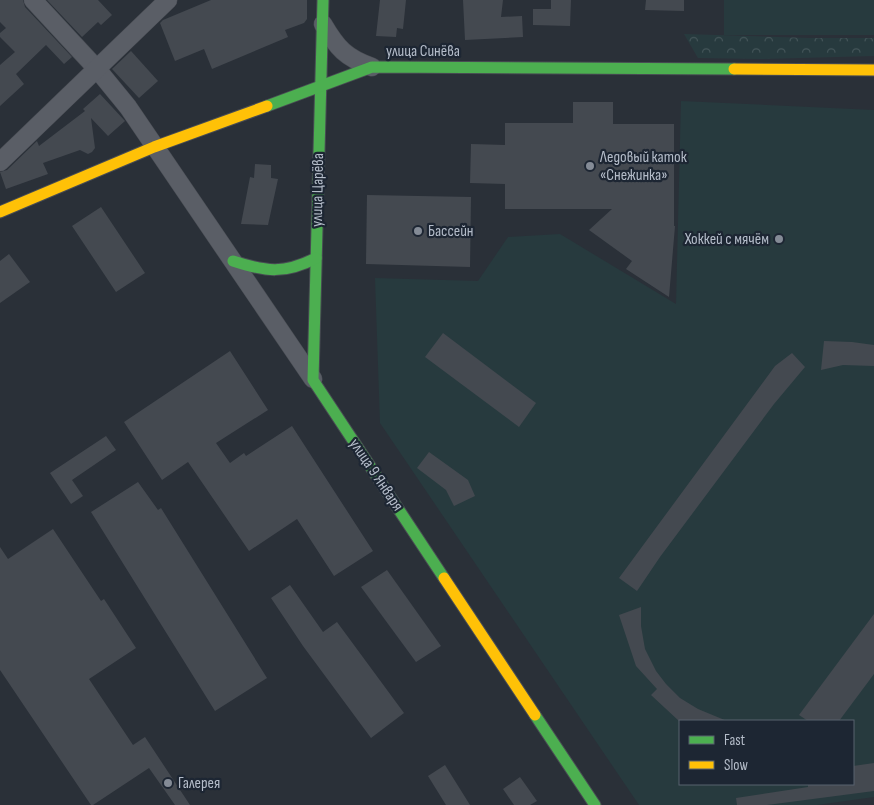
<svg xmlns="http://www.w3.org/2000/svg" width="874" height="805" font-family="'Sofia Sans Condensed',sans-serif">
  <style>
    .forest { fill: url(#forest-crowns) }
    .park { fill: #273a3e; fill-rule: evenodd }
    .building { fill: #444950 }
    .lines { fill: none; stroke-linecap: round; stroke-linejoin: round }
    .street-casing { stroke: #484c53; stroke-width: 19 }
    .fast-casing { stroke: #484c53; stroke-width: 13 }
    .slow-casing { stroke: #484c53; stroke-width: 13 }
    .street { stroke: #5a5e66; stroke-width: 18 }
    .fast { stroke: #4caf50; stroke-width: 11 }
    .slow { stroke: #ffc107; stroke-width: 11 }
    .poi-dot { fill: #848b96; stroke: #1d2633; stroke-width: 2 }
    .labels { text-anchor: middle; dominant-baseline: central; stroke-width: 4.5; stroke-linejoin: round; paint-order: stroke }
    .street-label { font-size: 16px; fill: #b4bcc9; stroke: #1d2633 }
    .poi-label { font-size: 16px; fill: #b4bcc9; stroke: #1d2633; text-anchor: start }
  </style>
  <defs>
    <pattern id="forest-crowns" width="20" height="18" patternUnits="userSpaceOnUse" patternTransform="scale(1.25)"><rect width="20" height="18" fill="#273a3e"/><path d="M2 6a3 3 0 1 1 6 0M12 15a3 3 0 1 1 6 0" fill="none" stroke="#445559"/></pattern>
  </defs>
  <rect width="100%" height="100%" fill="#2a3038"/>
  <path class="forest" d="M684,34L809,38H874V56L762,59L698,58Z"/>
  <g class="park">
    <rect x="724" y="0" width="150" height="35"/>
    <path d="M681,101L874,110V797L817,805H639L380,423L375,278L478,281L508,237L560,234L676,304ZM680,721H853V784H680Z"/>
  </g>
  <g class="building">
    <path d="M0,0H23L25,7L72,57L64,64L46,45L16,74L24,84L0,106V65L15,52L0,37V33L6,28L0,22Z"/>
    <path d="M47,0H98L112,15L101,25L98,22L82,37Z"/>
    <path d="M211,0H307V19L304,23L285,30L288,37L212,69L204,49L175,61L160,23L163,20Z"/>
    <path d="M380,0H406L403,29L397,28L396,37L376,36Z"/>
    <path d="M463,0H503L501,17L522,16L523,37L465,40Z"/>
    <path d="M551,0H571L570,26L533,25V9H551Z"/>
    <path d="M646,0H684V11L645,10Z"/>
    <path d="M131,51L158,81L139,98L112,69Z"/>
    <path d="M100,94L125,121L108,136L91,118L95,148L92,152L88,154L80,150L43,163L48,174L6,189L0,172L7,170L37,141L39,146L85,111L83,109Z"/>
    <path d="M573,102H613V124H674V226H675L669,297L626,269L632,261L589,230L612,209H505V184L470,183L471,144L505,145V123H573Z"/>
    <path d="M255,164L271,165V178L278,179L268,225L241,224L250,177L254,178Z"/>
    <path d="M367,195L471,197L470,267L366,264Z"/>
    <path d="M101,207L145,273L116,292L72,226Z"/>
    <path d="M9,254L30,282L0,303V261Z"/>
    <path d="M443,333L536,403L519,427L425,357Z"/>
    <path d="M824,341L852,342L874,345V366L843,365L821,370Z"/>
    <path d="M230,351L268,410L216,443L230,463L244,453L246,456L292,426L373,551L334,576L297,519L249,551L188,462L162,480L124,422Z"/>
    <path d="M792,353L805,367L774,404L660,557L637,591L619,578L775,366Z"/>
    <path d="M106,436L116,450L72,480L83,496L71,504L50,473Z"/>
    <path d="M429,452L468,480L475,496L454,506L446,490L417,468Z"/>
    <path d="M138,482L158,510L161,508L267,678L215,711L91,512Z"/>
    <path d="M53,529L101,601L104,599L136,648L89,679L133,745L145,737L190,805H175L149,768L93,805H91L0,670V547L8,559Z"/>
    <path d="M387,570L441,646L416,662L361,587Z"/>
    <path d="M290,585L323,632L337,622L404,713L371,738L303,646L271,598Z"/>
    <path d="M641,607V626L645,649L656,671L666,684L680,698L698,709L727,721H679L651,695L657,689L636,666L619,615Z"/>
    <path d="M874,614V674L839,721H808L799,715Z"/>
    <path d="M874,763V791L767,805H737L736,798L808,787V784H853V766Z"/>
    <path d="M445,765L470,805H446L428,776Z"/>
    <path d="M520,777L537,801L530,805H514L503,789Z"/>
  </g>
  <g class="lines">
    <defs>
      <g id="street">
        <path d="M33,0L97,69L128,107L313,379"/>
        <path d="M323,24C337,48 346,58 372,67"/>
        <path d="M0,162L168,0"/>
      </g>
      <g id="fast">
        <path d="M323,0L313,380L444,578"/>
        <path d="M267,106L372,67L734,69"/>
        <path d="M233,261C266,272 285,274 316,258"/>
        <path d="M535,715L595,805"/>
      </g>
      <g id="slow">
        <path d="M734,69L874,70"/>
        <path d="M0,212L154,147L267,106"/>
        <path d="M444,578L535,715"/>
      </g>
    </defs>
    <use href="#street" class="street-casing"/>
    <use href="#fast" class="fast-casing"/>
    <use href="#slow" class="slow-casing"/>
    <use href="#street" class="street"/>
    <use href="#fast" class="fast"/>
    <use href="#slow" class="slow"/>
  </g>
  <g class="poi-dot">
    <circle cx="590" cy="166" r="5"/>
    <circle cx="418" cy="231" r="5"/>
    <circle cx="779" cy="239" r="5"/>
    <circle cx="168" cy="783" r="5"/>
  </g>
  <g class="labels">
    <g class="street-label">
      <text x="423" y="51">улица Синёва</text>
      <text transform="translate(318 190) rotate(-89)">улица Царёва</text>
      <text transform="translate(376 475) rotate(56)">улица 9 Января</text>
    </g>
    <g class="poi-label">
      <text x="600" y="157">Ледовый каток<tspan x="600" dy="18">«Снежинка»</tspan></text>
      <text x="428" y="231">Бассейн</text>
      <text x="769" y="239" text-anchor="end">Хоккей с мячём</text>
      <text x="178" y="783">Галерея</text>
    </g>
  </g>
  <rect x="679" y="720" width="175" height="65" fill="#1d2633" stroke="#59626f"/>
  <rect x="689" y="736" width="25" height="8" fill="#4caf50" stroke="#59626f"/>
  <text x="724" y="745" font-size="15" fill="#b4bcc9">Fast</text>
  <rect x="689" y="761" width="25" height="8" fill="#ffc107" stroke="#59626f"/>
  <text x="724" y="770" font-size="15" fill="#b4bcc9">Slow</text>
</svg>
